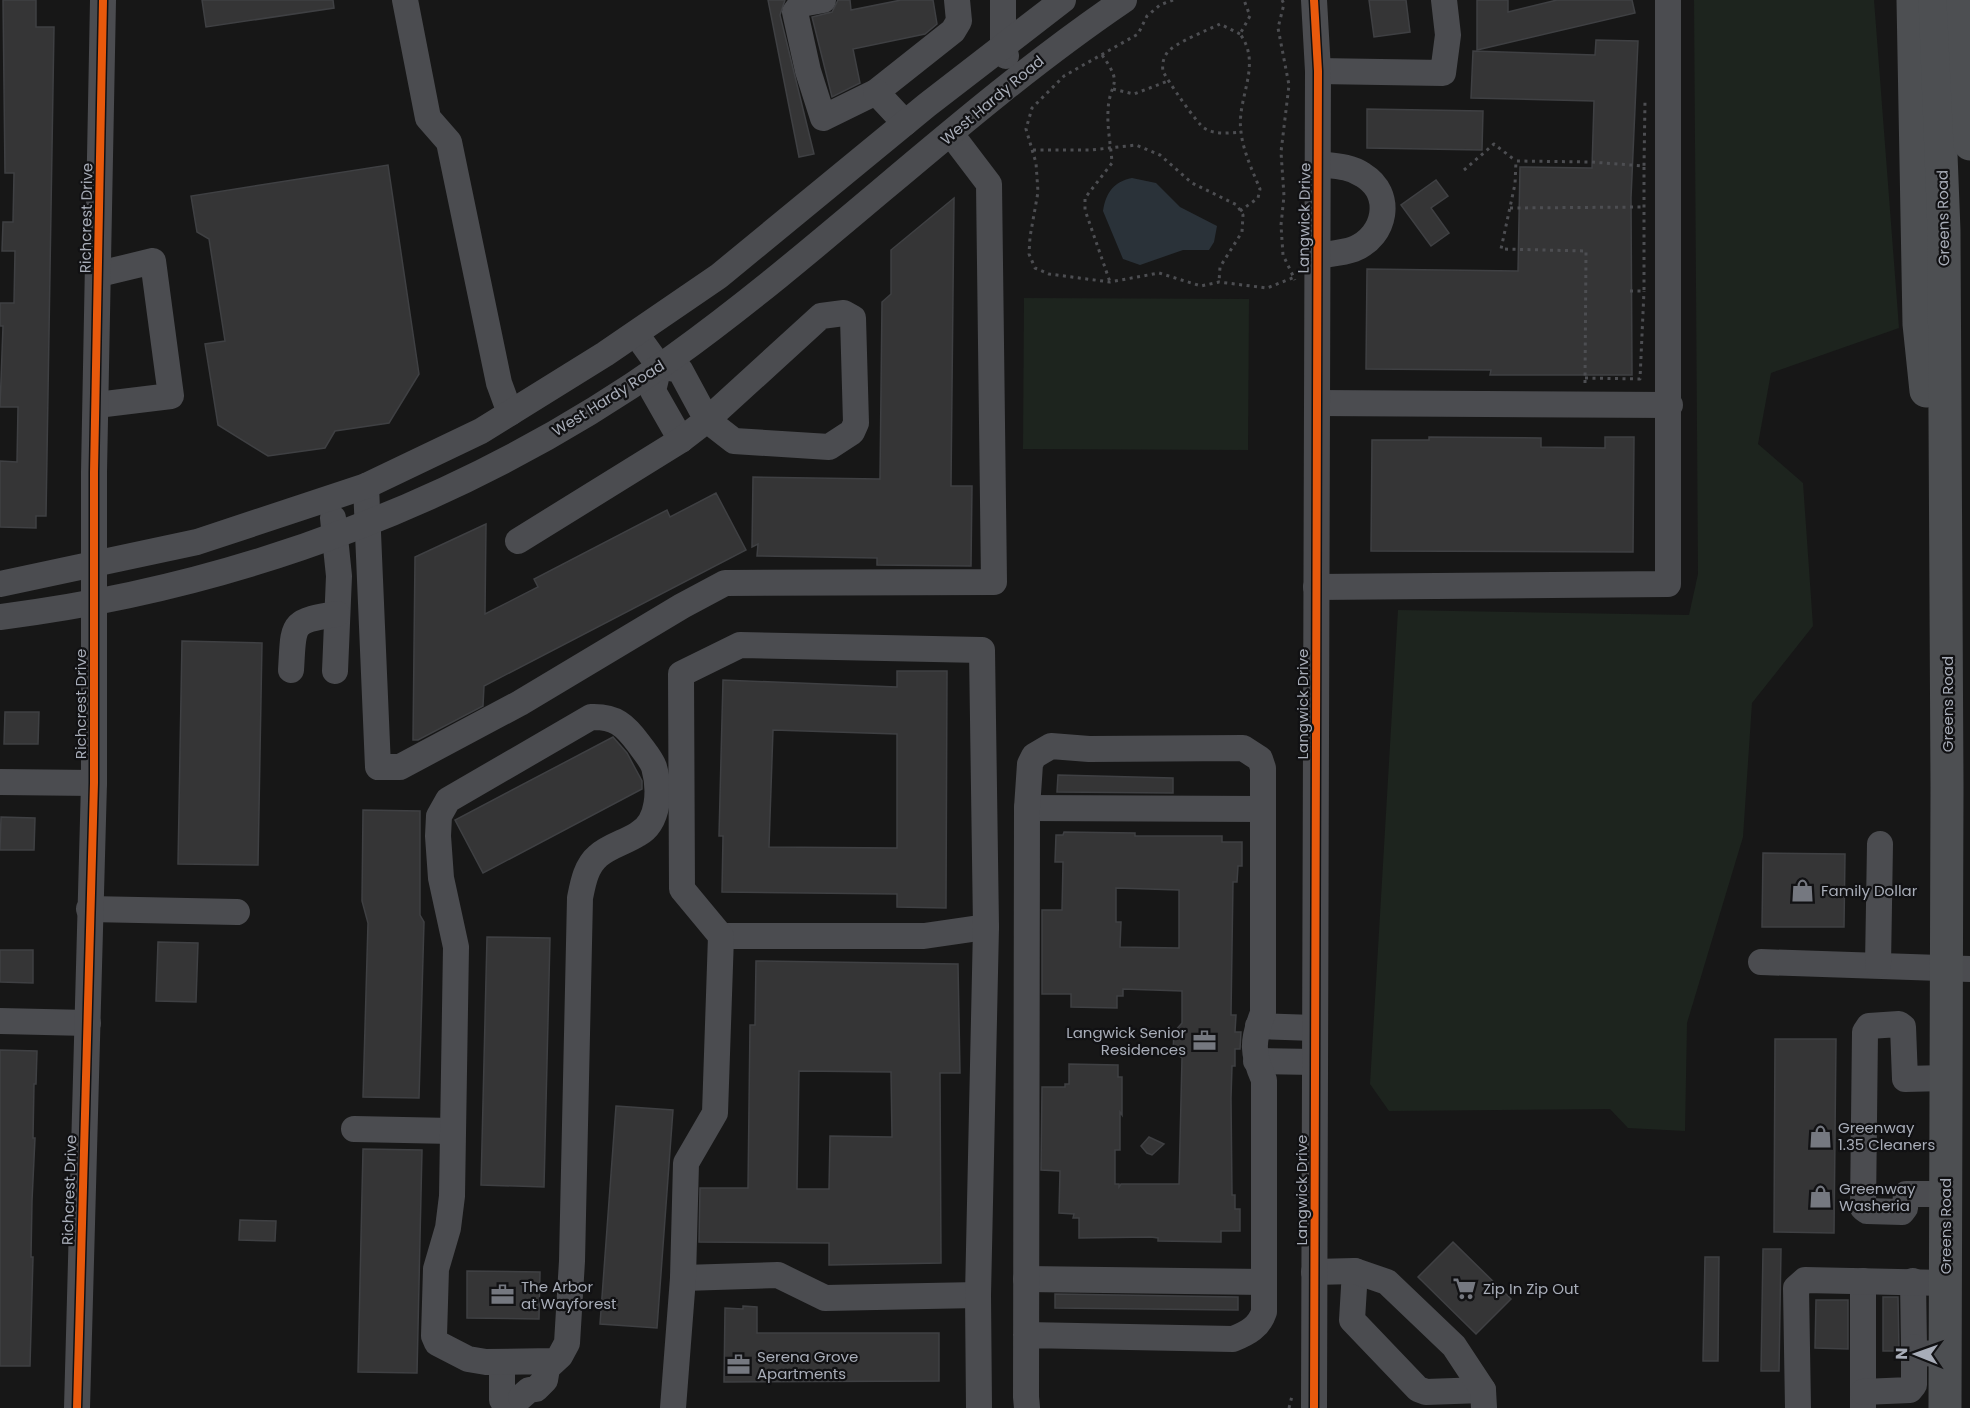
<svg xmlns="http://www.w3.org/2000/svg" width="1970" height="1408" font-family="Poppins,sans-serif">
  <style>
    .green { fill: #1d241e }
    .water { fill: #2a3239 }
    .building { fill: #353536; stroke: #3f4043; stroke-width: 1.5; fill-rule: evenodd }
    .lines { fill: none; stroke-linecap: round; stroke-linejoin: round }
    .path { stroke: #4d4e52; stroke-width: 3; stroke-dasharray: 3 4.5; stroke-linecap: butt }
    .minor { stroke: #4b4c50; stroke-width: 26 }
    .major { stroke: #4d4f52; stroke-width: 33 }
    .cycleway-casing { stroke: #111113; stroke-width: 11 }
    .cycleway { stroke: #e8590c; stroke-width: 8 }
    .labels { text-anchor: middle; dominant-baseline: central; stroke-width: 4.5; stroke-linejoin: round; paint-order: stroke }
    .street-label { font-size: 15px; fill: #a8adb8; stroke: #111113 }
    .poi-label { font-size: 15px; fill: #a8adb8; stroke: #111113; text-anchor: start }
  </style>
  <rect width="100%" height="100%" fill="#171717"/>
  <g class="green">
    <path d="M1694,0H1874L1899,328L1771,373L1758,444L1803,483L1813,626L1752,703L1743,837L1687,1023L1685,1131L1628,1128L1610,1109L1389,1111L1370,1084L1398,610L1689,615L1698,574Z"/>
    <path d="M1024,298L1249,299L1248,450L1023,449Z"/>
  </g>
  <path class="water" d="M1132,178L1156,183L1180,207L1217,226L1214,242L1209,250H1183L1140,265L1123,259L1103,211C1106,193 1113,182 1132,178Z"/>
  <g class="building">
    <path d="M3,0H36V27H54L46,516H36V528L0,527V461L17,462L18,407H0L3,326H0V303H14L15,251H2L3,222H13L14,173H5Z"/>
    <path d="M202,0H333L334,8L206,27Z"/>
    <path d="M768,0H785L780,15L814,154L799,157Z"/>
    <path d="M838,0H850L851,10L901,0H933L937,24L925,34L853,49L860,83L832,97L812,17L832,12Z"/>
    <path d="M1369,0H1406L1410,32L1374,37Z"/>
    <path d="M1477,0H1508V12L1557,0H1632L1635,13L1477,50Z"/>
    <path d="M1596,40L1638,41L1631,198L1632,375H1490L1491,370L1366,369L1367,269L1518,271L1520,167L1592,168L1594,101L1471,98L1473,51L1595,55Z"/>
    <path d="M1367,109L1483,111L1482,150L1367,148Z"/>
    <path d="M388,165L419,374L389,423L335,431L325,448L268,456L218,425L205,344L225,341L209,239L197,232L191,196Z"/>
    <path d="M1436,180L1448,196L1431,208L1449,233L1431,246L1401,205Z"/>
    <path d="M954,198L951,486H972L971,566L877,565V558L757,556L758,544L752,547L753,477L880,479L882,302L891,294V250Z"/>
    <path d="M1429,437L1541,438V447L1605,448V437H1634L1633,552L1371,551L1372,440H1429Z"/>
    <path d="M716,493L746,550L484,686L483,706L418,740H413L415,557L486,524L485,614L538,587L534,579L667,510L670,517Z"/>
    <path d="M182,641L262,643L258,865L178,864Z"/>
    <path d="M897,671H947L946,908L897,907V894L722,892L723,836H719L723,680L897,687ZM773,730L897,734V848L769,847Z"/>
    <path d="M5,712H39L38,744H4Z"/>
    <path d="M613,737L627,753L642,781V789L483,873L455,820Z"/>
    <path d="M1058,775L1173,778V793L1057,792Z"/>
    <path d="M363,810L420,811V915L424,922L419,1098L363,1097L368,923L362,901Z"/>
    <path d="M1,817L35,818L34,850H0Z"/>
    <path d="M1064,832L1135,833V836H1222V842H1242V866H1238L1237,882H1233L1231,1015H1236L1235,1032H1241L1240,1049H1235V1066H1232L1231,1098L1232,1195H1235V1209H1240V1231H1221V1242L1158,1241V1238L1151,1237L1079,1238V1218H1073L1074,1214L1059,1213L1060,1171L1041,1170L1042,1087H1065V1084H1069V1064L1118,1065V1077H1122V1115L1120,1112V1150H1115V1184H1119V1187L1121,1184H1179L1182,1058L1173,1051L1174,1032L1182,1023V991L1123,989V996H1117V1008L1071,1007V994H1042V910H1062L1063,862H1055L1056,835H1063ZM1116,888L1179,890V948L1120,947L1121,922H1116Z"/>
    <path d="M1763,853L1845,854L1844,927H1762Z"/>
    <path d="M487,937L550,938L544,1187L481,1185Z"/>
    <path d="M158,942L198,943L196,1002L156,1001Z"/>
    <path d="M0,950H33V983L0,982Z"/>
    <path d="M756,961L958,964L960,1073H940L941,1263L829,1265V1243L699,1242L700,1188H748L750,1025H755ZM799,1071L891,1072L892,1137L830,1136L829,1189H797Z"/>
    <path d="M1775,1039H1836L1834,1233L1774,1232Z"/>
    <path d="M0,1050L37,1051L36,1084H34L33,1138H35L32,1201L31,1257H33L30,1366H0Z"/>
    <path d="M616,1106L673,1110L657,1328L600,1324Z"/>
    <path d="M1149,1137L1164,1144L1152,1155L1147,1153L1141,1146Z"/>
    <path d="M363,1149L422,1150L417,1373L358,1372Z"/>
    <path d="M240,1220L276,1221L275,1241L239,1240Z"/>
    <path d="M1453,1242L1511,1299L1476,1334L1418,1277Z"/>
    <path d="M1763,1249H1781L1779,1371H1761Z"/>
    <path d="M1705,1257H1719L1718,1361H1703Z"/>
    <path d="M467,1271L540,1272L539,1319L467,1318Z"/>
    <path d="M1055,1294L1238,1297V1310L1055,1308Z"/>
    <path d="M1883,1297H1898L1899,1351H1883Z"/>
    <path d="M1816,1300H1848V1349L1815,1348Z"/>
    <path d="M743,1306L757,1307V1333H939V1381L724,1382L725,1308L743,1309Z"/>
  </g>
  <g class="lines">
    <g class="path">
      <path d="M1173,0L1160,5L1147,16L1138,34L1064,76L1032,108L1026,129L1036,163L1038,192L1030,237L1029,254L1035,268L1049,274L1110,282L1159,273L1201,286L1219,282L1267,288L1295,277"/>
      <path d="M1282,0L1284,4L1278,28L1289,85L1281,152L1284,196L1281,225L1283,255L1295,280"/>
      <path d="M1240,34L1220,24C1208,30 1174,43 1167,53C1163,58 1162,66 1163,71C1165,77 1198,125 1204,128C1215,135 1228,133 1241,132"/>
      <path d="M1102,55C1125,87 1109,81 1108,111C1107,128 1111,146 1112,163L1085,198V210L1110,282"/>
      <path d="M1113,89L1134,94L1168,81"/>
      <path d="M1033,150H1091L1136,145L1160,155L1192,183L1237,205L1243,215L1242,232L1220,267L1219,282"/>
      <path d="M1464,170L1494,144L1516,161"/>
      <path d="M1510,208L1643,207"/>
      <path d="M1240,211L1258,198L1260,189C1253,172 1243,151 1241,132C1236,98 1263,65 1240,34L1250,16L1244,0"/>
      <path d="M1630,291H1644V166"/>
      <path d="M1585,378L1640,379L1644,291"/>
      <path d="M1585,383L1586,251L1501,249L1515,184L1516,161L1591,162L1644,166L1645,101"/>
      <path d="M1289,1408L1292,1396"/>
    </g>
    <g class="minor">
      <path d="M405,0L428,118L449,142L499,383L510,413"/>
      <path d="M823,0L801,4L795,12L808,71L823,118L876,92L953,31L959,21L957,0"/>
      <path d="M1003,0V45L1006,56"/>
      <path d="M1318,71L1443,73L1448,35L1444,0"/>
      <path d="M876,92L905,123"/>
      <path d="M1317,256C1328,254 1343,253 1354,249C1386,236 1394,194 1363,175C1350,166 1334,166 1318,164"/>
      <path d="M659,366L653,391L681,440"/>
      <path d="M1317,403L1670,405"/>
      <path d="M97,405L171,396L153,261L99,274"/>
      <path d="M366,486L378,767H400L520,703L682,606L725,583L994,582L989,184L951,134"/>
      <path d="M333,518L339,576L335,671"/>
      <path d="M518,541L681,440L707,420L821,316L844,313L853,318L856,423L852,432L829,447L734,441L707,420L680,370L659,366L636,334"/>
      <path d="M0,584L197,542L366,486L481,431L605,354L719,276L927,105L1063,0"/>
      <path d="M1316,587L1668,584V0"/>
      <path d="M0,617C240,587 474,499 672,358C828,246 965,108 1124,0"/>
      <path d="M291,670C294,624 289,621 337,614"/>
      <path d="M0,782L94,783"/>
      <path d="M1027,808L1263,809"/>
      <path d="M89,909L237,912"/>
      <path d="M721,936H924L986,927"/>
      <path d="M1761,962L1970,969"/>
      <path d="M1878,965L1880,844"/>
      <path d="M0,1021L88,1023"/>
      <path d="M1258,1026L1315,1028"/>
      <path d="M1256,1061L1315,1062"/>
      <path d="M354,1129L453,1131"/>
      <path d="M1945,1194H1906L1905,1208L1902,1212L1867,1211L1863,1208L1865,1032L1869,1026L1899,1024L1903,1027L1905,1079L1945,1078"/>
      <path d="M1355,1271L1352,1320L1418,1389L1426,1392L1483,1390"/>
      <path d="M1314,1272L1355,1271L1387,1282L1454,1346L1483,1390L1484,1408"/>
      <path d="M683,1278L778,1275L825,1298L978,1295"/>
      <path d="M1026,1279L1264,1282"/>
      <path d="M1863,1281V1408"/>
      <path d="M1913,1281L1914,1347L1917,1353L1945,1354"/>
      <path d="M1026,1335L1233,1339C1248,1333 1259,1327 1264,1312V1080C1252,1053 1252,1041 1263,1013V768L1260,759L1243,748L1089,749L1051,746L1034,756L1030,764L1027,808L1026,1397L1027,1408"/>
      <path d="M502,1362V1400L510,1408"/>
      <path d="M1863,1392L1910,1390L1914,1385V1347"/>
      <path d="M521,1397L529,1390L536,1389L545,1380L547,1368L560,1356L567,1343L572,1261L580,898C583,883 586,866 598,856C609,846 626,842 638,834C660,822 660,788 654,767C651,759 644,751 639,744C625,725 615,716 591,717L448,800L439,816L438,836L441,878L456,947L452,1196L448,1228L436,1269L434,1336L437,1343L468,1359L486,1362L554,1361"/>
      <path d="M77,1408L94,783V472L103,0"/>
      <path d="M673,1408L683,1278L686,1163L715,1113L721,936L682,889L681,674L740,645L982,650L986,927L978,1295L979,1408"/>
      <path d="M1314,1408L1318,71L1314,0"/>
      <path d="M1798,1408L1796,1288L1805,1280L1945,1283"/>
    </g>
    <g class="major">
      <path d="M1913,0L1919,324L1926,391"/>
      <path d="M1935,0L1944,231L1947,787L1945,1408"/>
      <path d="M1963,0L1970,144"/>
    </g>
    <defs>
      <g id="cycleway">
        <path d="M77,1408L94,783V472L103,0"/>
        <path d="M1314,1408L1318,71L1314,0"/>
      </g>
    </defs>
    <use href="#cycleway" class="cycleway-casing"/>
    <use href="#cycleway" class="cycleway"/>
  </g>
  <defs>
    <symbol id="shop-bare" viewBox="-9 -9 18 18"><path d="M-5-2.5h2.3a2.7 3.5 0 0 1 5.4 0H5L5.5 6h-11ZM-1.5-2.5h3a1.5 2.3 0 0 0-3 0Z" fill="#757880" stroke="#111113" stroke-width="2.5" paint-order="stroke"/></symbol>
    <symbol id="office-bare" viewBox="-9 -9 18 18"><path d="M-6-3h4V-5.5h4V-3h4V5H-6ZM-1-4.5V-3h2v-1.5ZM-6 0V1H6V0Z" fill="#757880" stroke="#111113" stroke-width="2.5" paint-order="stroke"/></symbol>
    <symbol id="supermarket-bare" viewBox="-9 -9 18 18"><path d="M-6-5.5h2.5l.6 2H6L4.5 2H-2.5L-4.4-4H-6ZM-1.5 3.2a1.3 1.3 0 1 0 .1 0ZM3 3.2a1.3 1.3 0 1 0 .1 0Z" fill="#757880" stroke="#111113" stroke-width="2.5" paint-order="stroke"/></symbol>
  </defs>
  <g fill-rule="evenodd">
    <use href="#shop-bare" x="1786" y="874" width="33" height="33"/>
    <use href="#office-bare" x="1188" y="1024" width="33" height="33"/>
    <use href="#shop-bare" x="1804" y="1120" width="33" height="33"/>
    <use href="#shop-bare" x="1804" y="1180" width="33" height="33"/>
    <use href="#supermarket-bare" x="1448" y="1272" width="33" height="33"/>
    <use href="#office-bare" x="486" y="1278" width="33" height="33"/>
    <use href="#office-bare" x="722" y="1348" width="33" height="33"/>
  </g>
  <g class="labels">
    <g class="street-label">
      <text transform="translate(992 100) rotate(-40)">West Hardy Road</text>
      <text transform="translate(86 218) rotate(-89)">Richcrest Drive</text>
      <text transform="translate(1304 218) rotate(-89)">Langwick Drive</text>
      <text transform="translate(1943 218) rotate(-91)">Greens Road</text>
      <text transform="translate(608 398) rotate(-32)">West Hardy Road</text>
      <text transform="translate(80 704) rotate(-90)">Richcrest Drive</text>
      <text transform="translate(1302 704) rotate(-90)">Langwick Drive</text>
      <text transform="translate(1947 704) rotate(-90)">Greens Road</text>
      <text transform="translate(69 1190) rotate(-88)">Richcrest Drive</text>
      <text transform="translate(1301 1190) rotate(-90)">Langwick Drive</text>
      <text transform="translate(1945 1226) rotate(-90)">Greens Road</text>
    </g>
    <g class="poi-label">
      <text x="1821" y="890">Family Dollar</text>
      <text x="1186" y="1032" text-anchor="end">Langwick Senior<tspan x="1186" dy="17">Residences</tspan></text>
      <text x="1838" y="1127">Greenway<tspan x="1838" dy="17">1.35 Cleaners</tspan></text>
      <text x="1839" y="1188">Greenway<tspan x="1839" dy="17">Washeria</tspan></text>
      <text x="521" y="1286">The Arbor<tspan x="521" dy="17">at Wayforest</tspan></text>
      <text x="1483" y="1288">Zip In Zip Out</text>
      <text x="757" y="1356">Serena Grove<tspan x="757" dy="17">Apartments</tspan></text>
    </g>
  </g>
  <g transform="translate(1916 1354) rotate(271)" stroke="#111113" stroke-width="4.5" paint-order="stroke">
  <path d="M0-4.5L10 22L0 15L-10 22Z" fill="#a8adb8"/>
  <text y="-9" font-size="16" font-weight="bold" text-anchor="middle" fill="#a8adb8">N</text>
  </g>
</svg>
